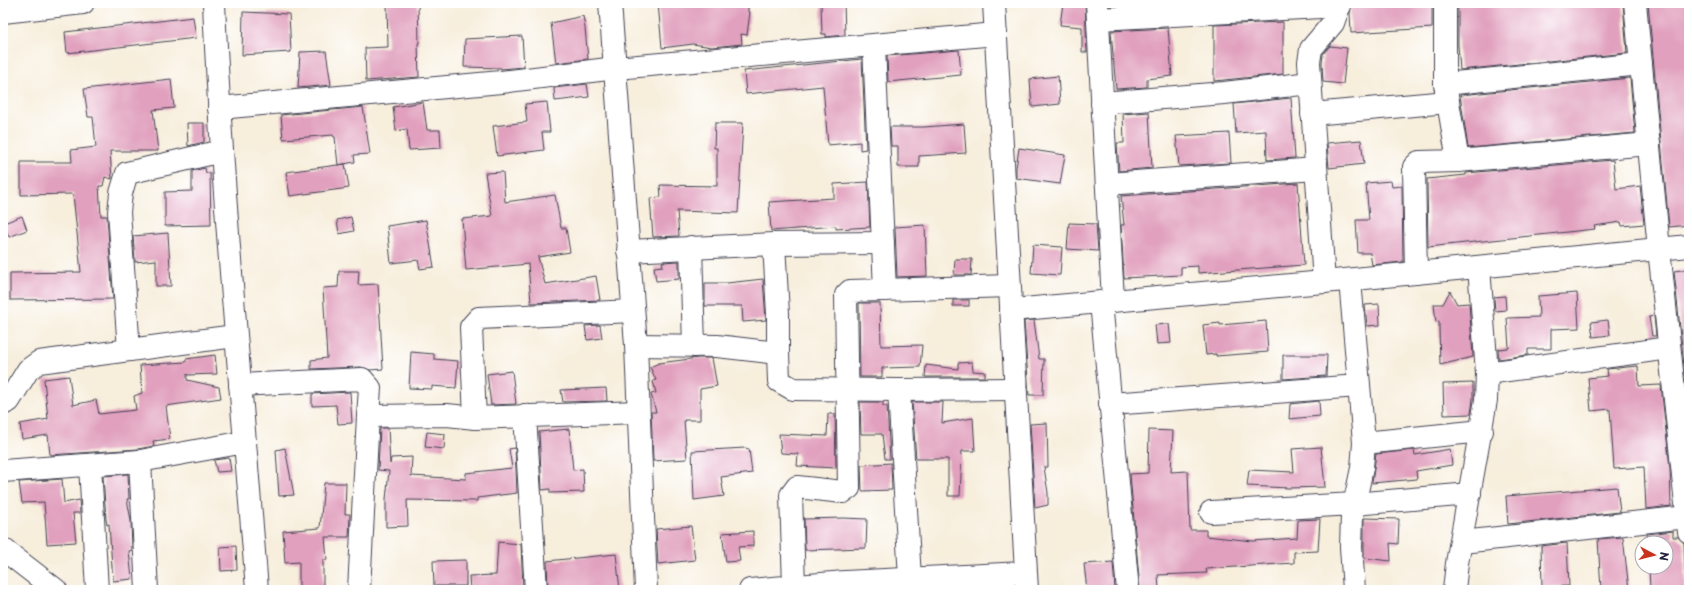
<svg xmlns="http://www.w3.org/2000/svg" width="1692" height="593" font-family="'Playpen Sans',sans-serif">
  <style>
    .building { fill: #e1a0be }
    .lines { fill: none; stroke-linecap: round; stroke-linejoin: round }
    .minor-casing { stroke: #424153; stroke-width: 24 }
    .minor { stroke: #fff; stroke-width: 22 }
  </style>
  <rect width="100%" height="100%" fill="#fff"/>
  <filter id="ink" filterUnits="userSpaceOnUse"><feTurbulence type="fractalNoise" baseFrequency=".025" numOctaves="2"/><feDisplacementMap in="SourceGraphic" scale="8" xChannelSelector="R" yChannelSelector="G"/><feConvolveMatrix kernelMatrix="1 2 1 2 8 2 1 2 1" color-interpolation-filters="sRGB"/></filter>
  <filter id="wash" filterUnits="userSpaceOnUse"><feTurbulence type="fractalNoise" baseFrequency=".012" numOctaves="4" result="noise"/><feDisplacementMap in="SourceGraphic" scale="16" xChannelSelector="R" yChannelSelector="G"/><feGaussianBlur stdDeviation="0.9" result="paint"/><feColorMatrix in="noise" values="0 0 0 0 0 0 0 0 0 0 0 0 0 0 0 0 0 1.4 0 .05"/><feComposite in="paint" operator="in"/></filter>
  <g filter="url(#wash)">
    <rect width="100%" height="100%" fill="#f7eedc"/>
    <g id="blocks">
      <g class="building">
        <path d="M387,3H418L419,43H418L419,77L366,81L365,48L388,47Z"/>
        <path d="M658,3H748V12H750L747,35L741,34L742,44L712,47L693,44L662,48Z"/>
        <path d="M844,3L845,35L826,37V34H822L821,4Z"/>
        <path d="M1063,3H1085L1087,52H1082V27L1060,25Z"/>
        <path d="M1110,3H1163L1110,6Z"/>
        <path d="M1352,3H1432V28L1351,33L1350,13Z"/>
        <path d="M1465,3H1623L1627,53L1460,70L1458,45V4Z"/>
        <path d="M1648,3H1689V225L1669,227Z"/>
        <path d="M243,12L289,14L291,52L242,55Z"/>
        <path d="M583,16L585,28L588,59L556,63L551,23Z"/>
        <path d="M193,17L196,38L67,53L65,32Z"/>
        <path d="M1283,22V74L1214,81V25Z"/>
        <path d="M1168,28L1172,76L1147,79V87L1116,89L1111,31Z"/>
        <path d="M522,36L524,67L501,69V68L464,67L465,39Z"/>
        <path d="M1330,46L1347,48L1343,84L1323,82L1322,63L1323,54Z"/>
        <path d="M959,50L961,75L888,82L887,56Z"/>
        <path d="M326,51L331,85L298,88L300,52Z"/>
        <path d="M862,59L866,149L860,150V142L828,145L823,86L746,94L744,71Z"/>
        <path d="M1058,76L1060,104L1032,107L1030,79Z"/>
        <path d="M1630,78L1635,133L1468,148L1460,95Z"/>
        <path d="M171,79L174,108L153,110L158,151H110L112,179L105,177L103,186H99L101,216H107L113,299L10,300V273L81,272L73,194L21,195V162H72L71,150L96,147L93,117H88L84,89Z"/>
        <path d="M587,84L589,97L555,101L554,88Z"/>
        <path d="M1291,98L1295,158L1267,160L1266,131L1236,133L1234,104Z"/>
        <path d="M423,102L427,130H440L441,148L409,150L407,129L396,131L393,107Z"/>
        <path d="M547,102L550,132H542L544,150L497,156L493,126L527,122L525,104Z"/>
        <path d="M363,107L370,154L354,155L355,162L338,165L335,137H334L333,135L283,139L281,115Z"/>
        <path d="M1149,112L1152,168L1119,171L1117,143H1124L1123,114Z"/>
        <path d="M187,123H204V142L188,146Z"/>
        <path d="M715,123H743L738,213L677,211L679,236L653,237L650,198L661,197L660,185L717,186V148H714Z"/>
        <path d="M964,124L966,153L919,156V167H898V146H891L890,127H924Z"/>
        <path d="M1229,133L1231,163L1179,166L1176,136Z"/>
        <path d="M1361,140L1364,164L1329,168L1327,143Z"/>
        <path d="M1019,148L1065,155L1060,184L1016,178V168Z"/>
        <path d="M1613,160L1616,189L1640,186L1644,224L1622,226L1621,222L1594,226L1595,229L1428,247L1427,179L1466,175V173Z"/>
        <path d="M345,164L349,188L290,196L286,172Z"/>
        <path d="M205,168L206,173H210L211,225L165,226V192L192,191V171Z"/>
        <path d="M503,172L505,202L555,195L561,228H566L570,252L538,257L545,284L596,276L600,300L531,303L528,264L466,270L462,219L492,216L485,173Z"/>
        <path d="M1391,181L1392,187L1402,186L1403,262L1372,265L1370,253H1358L1356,220H1369L1366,183Z"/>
        <path d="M868,182L870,227L836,229V226L771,231L769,202L834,198V184Z"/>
        <path d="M1298,183L1304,265L1198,273V266L1181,267V275L1124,278L1121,225H1124L1121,196Z"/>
        <path d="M22,216L27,230L9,237L4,223Z"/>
        <path d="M351,217L354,231L339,234L337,220Z"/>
        <path d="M426,220L434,267L420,269L418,260L391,263L387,226Z"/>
        <path d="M1069,223L1096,224L1098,251L1067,249Z"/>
        <path d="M925,225L927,276L897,277L895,227Z"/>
        <path d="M168,233L171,286H156V260L135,262L133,236Z"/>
        <path d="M1033,245L1062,247L1060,275L1031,273Z"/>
        <path d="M955,259H972L971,275H954Z"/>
        <path d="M679,261V279L656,281L654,267L663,266L662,262Z"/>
        <path d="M1689,269V394H1687L1674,271Z"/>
        <path d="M339,271H359L358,285L378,284L383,369L370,370L361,367L311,369V360L327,358L323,288L338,287Z"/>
        <path d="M763,279L766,320L743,322L742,306H705V283H727Z"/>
        <path d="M1450,291L1457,304L1469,303L1473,357L1440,365L1439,327V321L1436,322L1434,304H1443Z"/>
        <path d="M1577,293L1579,328L1551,329V349H1528V355L1499,359L1498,349L1509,348L1507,318L1539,317L1538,296Z"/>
        <path d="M1505,296L1506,310L1495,311L1494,297Z"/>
        <rect x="953" y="300" width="16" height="6"/>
        <path d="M859,303H880L881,346L922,345L920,367L882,368V377H860Z"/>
        <path d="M1379,304L1380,325L1367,326L1365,305Z"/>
        <path d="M1654,316L1656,336H1652L1649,317Z"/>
        <path d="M1034,320L1039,359H1044L1043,395H1029L1024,321Z"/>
        <path d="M1608,320L1610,335L1593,337L1591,322Z"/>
        <path d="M1266,321L1268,352L1216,356V354L1206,355L1203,325L1220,323V325Z"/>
        <path d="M1169,324L1171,343L1157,344L1155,325Z"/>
        <path d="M600,325L602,338L587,340L585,326Z"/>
        <path d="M411,352L434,354V359L458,361L456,388L432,386V389L409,388Z"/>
        <path d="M215,355L217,374L188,375L187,374V380L219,387L221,398L166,406L170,439L153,441L154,446L138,449L50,455L48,435L22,439L20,424L48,419L44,379L69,376L73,405L96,400L99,414L136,410L134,396L142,393L140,365L186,362V359Z"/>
        <path d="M1283,355H1327L1326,376L1283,379Z"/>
        <path d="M698,358H712L717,386L700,389V420H684L687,459L653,461L651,412H656L651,394L656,393L653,381L656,380L650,367L659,363Z"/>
        <path d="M972,362L973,371L985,372V377H925L926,365L958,369V363Z"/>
        <path d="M1638,366L1639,386L1661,385L1670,468L1671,506L1646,509L1644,467L1614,469L1610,409L1591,411L1588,378L1608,376L1607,369Z"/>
        <path d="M512,371L516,404L491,405L487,374Z"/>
        <path d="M1473,383V399L1471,414L1444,415L1443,384Z"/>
        <path d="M606,388L607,401L563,402L561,390Z"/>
        <path d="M350,392L352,423L338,424L336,405L312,406V394Z"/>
        <path d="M1319,401L1320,416L1289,419L1290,404Z"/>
        <path d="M860,402H883V406H887L890,459H885L882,434H861Z"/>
        <path d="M912,402H943L942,423L973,418L975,451H962L960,496H948V459H916Z"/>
        <path d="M828,414H835L836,468L797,466L798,454L781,453L779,434L827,436Z"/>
        <path d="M1047,423L1048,467H1044L1048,493V505L1035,508L1030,424Z"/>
        <path d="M380,428H388L390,464L391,458L412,457L411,476L466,479V473L512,468L509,449L515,448L517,493L477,498V501L407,500L408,526L386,527V499L389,471L378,470Z"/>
        <path d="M569,429L573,470L583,469L584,492L550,493V489L542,490L539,432Z"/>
        <path d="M1149,430L1173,431L1171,472L1188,471L1190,530H1206V536L1253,541L1297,538L1298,520L1320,519L1318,551L1294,552V563L1206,569L1207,573L1158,575L1159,590H1140L1130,474L1148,473Z"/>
        <path d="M427,432L445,434L444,449L425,447Z"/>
        <path d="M1321,447L1325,487L1289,488L1247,486L1249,470L1294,472L1292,449Z"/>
        <path d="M285,448L294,495L279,496L276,450Z"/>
        <path d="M745,448L749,449L752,473L721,477L724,496L694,500L692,451Z"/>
        <path d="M1450,449L1452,465L1416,471L1417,479L1372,483L1376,454L1414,450L1415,455Z"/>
        <path d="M229,458L231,471L217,472L214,460Z"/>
        <path d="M891,463L892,490L862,491L861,465Z"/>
        <path d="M128,474L129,499H127L131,521L132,550L129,551L132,579L113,581L109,524L107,525L106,519L103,476Z"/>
        <path d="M62,479L64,503L79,500L80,513H73L76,542L47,544L44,502L22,503L19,482Z"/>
        <path d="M324,483H346L345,514H350L349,537H325L327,560H323V590H299V562L285,563L283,531L320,528Z"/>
        <path d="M1617,487L1620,512L1508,524L1506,496Z"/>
        <path d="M843,518L867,519L866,548L805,550L804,519Z"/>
        <path d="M1364,518L1399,519L1398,544L1390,543L1391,561L1364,558Z"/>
        <path d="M691,526L695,560L658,564L656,529Z"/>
        <path d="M753,531V546L738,547L740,561L726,562L722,533Z"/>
        <path d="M1673,531V537H1678L1684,543L1686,590H1650L1649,567H1666V543H1648L1647,534Z"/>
        <path d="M1623,537L1629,590H1601L1598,539Z"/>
        <path d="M498,542L521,544L523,590H470L469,576L496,575Z"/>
        <path d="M1567,543L1569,586L1542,587L1541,546Z"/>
        <path d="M236,546L237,570L221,571L220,547Z"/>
        <path d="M616,554L620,590H548L547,561Z"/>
        <path d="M466,560V586H434L433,561Z"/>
        <path d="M1113,562L1115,590H1087L1084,564Z"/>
      </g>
    </g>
  </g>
  <g filter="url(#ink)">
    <use href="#blocks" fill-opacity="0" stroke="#424153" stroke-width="1"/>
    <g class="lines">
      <defs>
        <g id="minor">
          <path d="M214,3C222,199 242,394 257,590"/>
          <path d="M610,3L636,345L646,590"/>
          <path d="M994,3L1027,590"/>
          <path d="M1097,3L1113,301"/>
          <path d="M1635,3L1659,249L1689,532"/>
          <path d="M3,12L83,3"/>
          <path d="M1098,19L1340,6"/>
          <path d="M874,46L885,290"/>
          <path d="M1445,84L1641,64"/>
          <path d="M1102,103L1224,93L1310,83"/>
          <path d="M219,108L501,82L616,68L996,34"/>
          <path d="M1312,114L1448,102"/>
          <path d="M1458,161L1649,144"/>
          <path d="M1107,184L1316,169"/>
          <path d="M691,247L694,346"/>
          <path d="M628,251L774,244L883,243"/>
          <path d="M1416,273L1414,167L1419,162L1458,161L1445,84V3"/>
          <path d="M1350,280L1364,443L1362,468L1352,515L1351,547L1354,590"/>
          <path d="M1324,282L1309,62L1311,49L1333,23L1340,3"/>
          <path d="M1101,302L1128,590"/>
          <path d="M1011,310L1324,282L1689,246"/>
          <path d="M636,345L717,346L778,353V314L774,244"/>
          <path d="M129,350L119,212L121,193L127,173L222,151"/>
          <path d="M778,353L779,381L793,389L899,390L1015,389"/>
          <path d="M1487,373L1669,348"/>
          <path d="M240,385L362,379L370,388L368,416L447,415L475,418L471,327L479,318L633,311"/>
          <path d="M899,390L910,578"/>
          <path d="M3,404L9,401L28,370L39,362L235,336"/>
          <path d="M1110,404L1359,386"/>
          <path d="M525,415L536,590"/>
          <path d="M475,418L638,412"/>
          <path d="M1364,443L1482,431"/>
          <path d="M140,461L147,590"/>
          <path d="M90,465L97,590"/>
          <path d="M3,471L140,461L245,442"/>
          <path d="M1211,512L1354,504L1470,494"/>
          <path d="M1462,542L1687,517"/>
          <path d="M3,549L56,590"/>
          <path d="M794,586L791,495L797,487L843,492L849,488L846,295L850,291L1009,286"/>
          <path d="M359,590L368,416"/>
          <path d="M750,590L845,582L1025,573"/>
          <path d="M1454,590L1457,563L1486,400L1487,373L1479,267"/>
        </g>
      </defs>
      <use href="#minor" class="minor-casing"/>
      <use href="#minor" class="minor"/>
    </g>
  </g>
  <rect width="1692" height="593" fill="none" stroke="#fff" stroke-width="16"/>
  <g transform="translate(1654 555) rotate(97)"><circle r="19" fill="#ffffff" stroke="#a7a7b1"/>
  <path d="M0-3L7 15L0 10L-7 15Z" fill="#c8321e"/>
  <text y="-6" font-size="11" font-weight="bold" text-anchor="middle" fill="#22223b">N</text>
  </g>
</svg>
